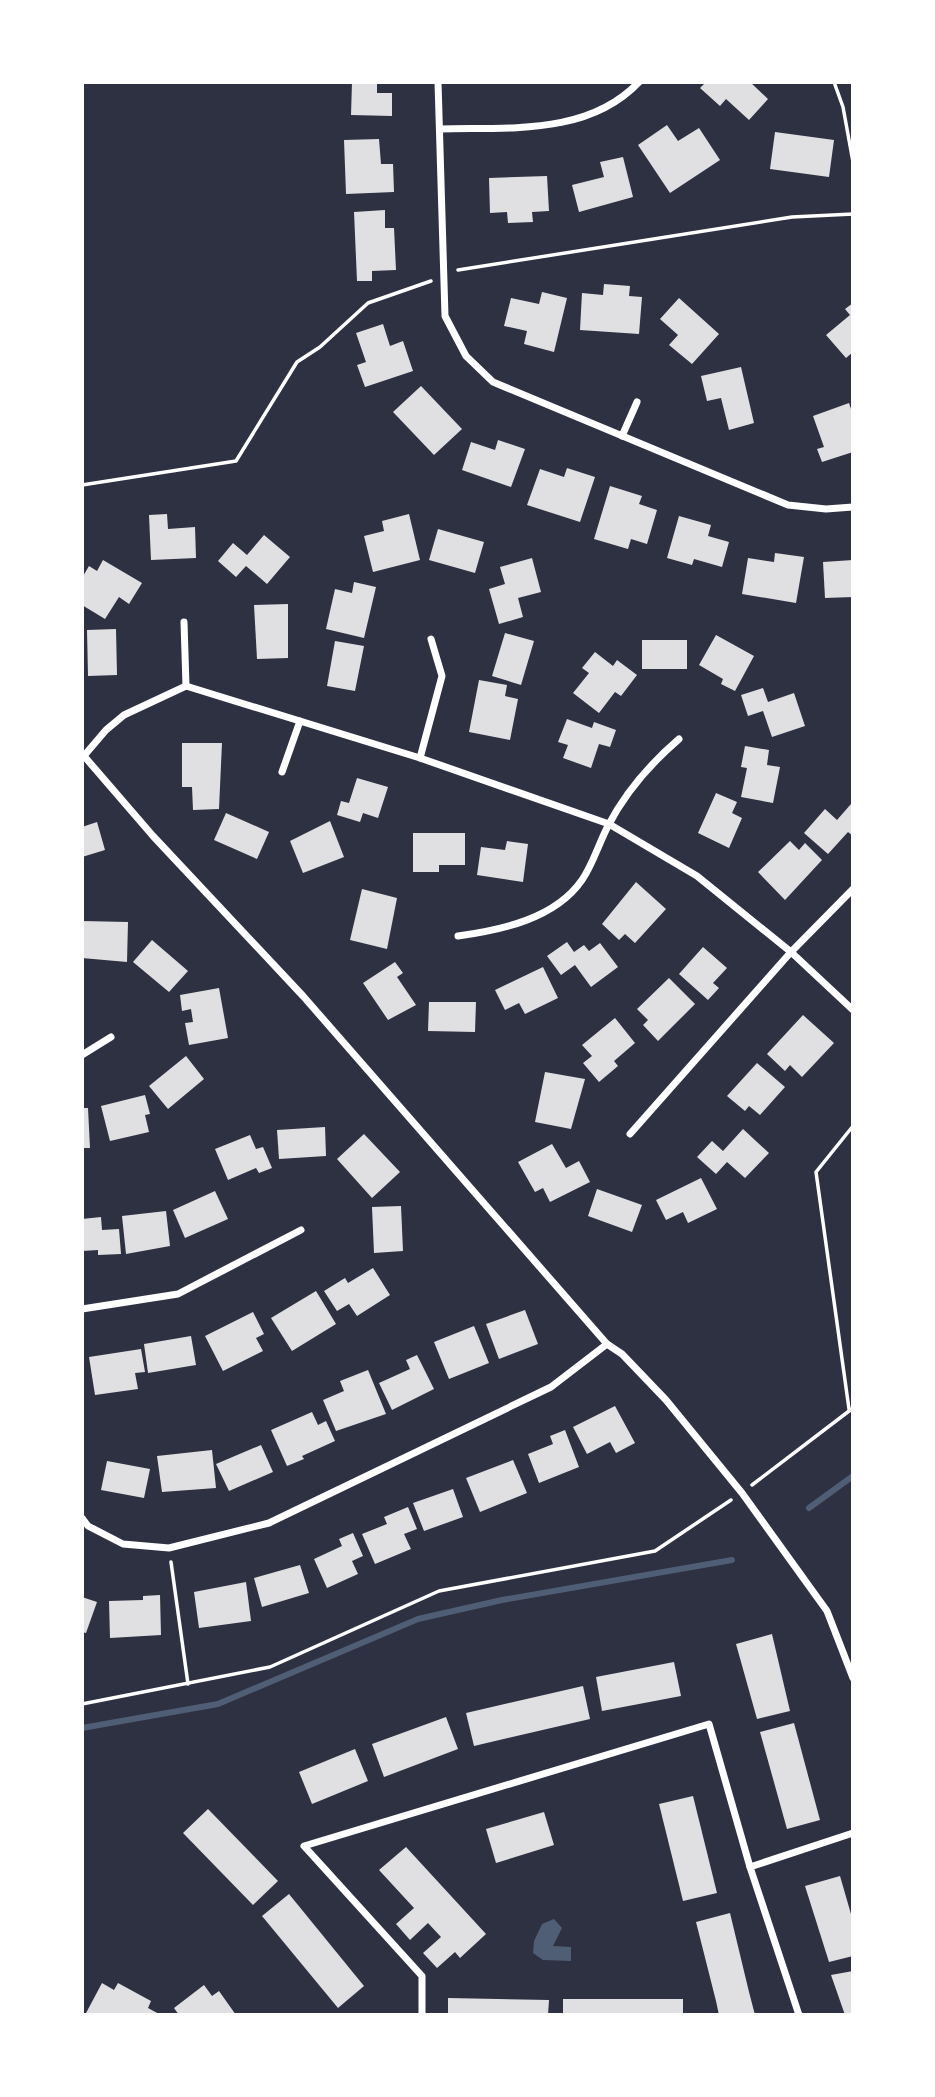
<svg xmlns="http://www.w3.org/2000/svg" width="935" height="2097" font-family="'Titillium Web',sans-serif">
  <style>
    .water { fill: #4f5d75 }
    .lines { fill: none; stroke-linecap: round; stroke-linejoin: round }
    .stream { stroke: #4f5d75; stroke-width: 6 }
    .building { fill: #e0e0e3 }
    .path { stroke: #fff; stroke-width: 3.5 }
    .minor { stroke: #fff; stroke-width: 7 }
  </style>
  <rect width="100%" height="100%" fill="#2d3142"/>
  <path class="water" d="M554,1919L562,1928L553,1946L571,1947V1961L543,1960L533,1953L534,1941L542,1924Z"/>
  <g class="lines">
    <g class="stream">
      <path d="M809,1508L853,1476"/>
      <path d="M82,1728L218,1704L418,1619L502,1600L732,1560"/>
    </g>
  </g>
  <g class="building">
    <path d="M352,82H377V93H392V116L351,115Z"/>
    <path d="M706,82H750L768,99L749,120L726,99L720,106L700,88Z"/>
    <path d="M667,125L678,141L699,128L720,160L670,193L638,145Z"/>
    <path d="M775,132L834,140L829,177L770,169Z"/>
    <path d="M379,139L381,164H393L394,192L346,194L344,140Z"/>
    <path d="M623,157L633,197L579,212L572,185L604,177L600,162Z"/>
    <path d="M547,176L549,211L532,212L533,222L508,223L507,212L490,213L489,178Z"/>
    <path d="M385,210V228H394L396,270L372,271V281H357L354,212Z"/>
    <path d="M604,284L630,286L629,296L642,297L639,334L580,330L582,293L603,295Z"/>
    <path d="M542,292L567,298L554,352L524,344L527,331L504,326L511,298L539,304Z"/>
    <path d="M679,298L719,334L692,364L669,345L678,335L660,319Z"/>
    <path d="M853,303V352L846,358L826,335L850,315L845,309Z"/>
    <path d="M383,324L390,346L403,341L413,371L365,387L357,365L366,362L356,333Z"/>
    <path d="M741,367L754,423L729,430L721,398L707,401L701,376Z"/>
    <path d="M421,386L462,429L434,455L393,412Z"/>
    <path d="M849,403L853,415V452L822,462L817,449L824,447L813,416Z"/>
    <path d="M498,440L525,449L511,487L462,470L471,442L495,450Z"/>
    <path d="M567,468L595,477L580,522L527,505L540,469L564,477Z"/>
    <path d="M610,486L642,496L639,504L657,510L647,544L631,539L628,549L594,539Z"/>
    <path d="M167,514L168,529L195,527L196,558L151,560L149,515Z"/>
    <path d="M409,514L420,560L373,572L364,536L384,531L382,521Z"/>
    <path d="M679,516L711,525L708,536L729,542L722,567L694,559L692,565L667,558Z"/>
    <path d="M438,529L484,542L475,573L429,560Z"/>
    <path d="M264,535L290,557L267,584L246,566L236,577L218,561L233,543L247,555Z"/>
    <path d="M775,553L804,557L796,603L742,594L748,558L774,562Z"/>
    <path d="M532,558L541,592L518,598L523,617L499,624L489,589L505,584L500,567Z"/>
    <path d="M103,560L142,583L129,604L119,597L105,619L82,605V578L89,566L97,571Z"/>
    <path d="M853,560V597L825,598L823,562Z"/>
    <path d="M354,582L376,587L364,638L326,629L335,589L352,593Z"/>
    <path d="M288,604V658L257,659L254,605Z"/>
    <path d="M116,629L117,675L88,676L87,630Z"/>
    <path d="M505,633L534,641L521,685L492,676Z"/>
    <path d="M716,635L754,656L735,691L721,684L723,679L699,665Z"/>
    <rect x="642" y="640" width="45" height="29"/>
    <path d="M335,641L364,646L355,691L327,686Z"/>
    <path d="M595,652L613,666L617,660L637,675L621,696L615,692L599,713L573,693L589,673L582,668Z"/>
    <path d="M479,680L507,685L505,696L518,699L510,740L469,732Z"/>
    <path d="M763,688L768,702L794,693L805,726L772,737L763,711L748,716L741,695Z"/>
    <path d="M567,719L592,728L594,722L616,730L610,747L599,744L591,768L563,758L568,745L558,742Z"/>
    <path d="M182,743H222L219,809L193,810L192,787H182Z"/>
    <path d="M745,746L769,750L767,765L780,767L773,803L741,797L747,768L741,767Z"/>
    <path d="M357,778L388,787L378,818L363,813L360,822L337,815L341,801L349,803Z"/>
    <path d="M716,793L737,802L732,813L742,818L729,848L698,833Z"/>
    <path d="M851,804L853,836L848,832L828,854L804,833L825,809L837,820Z"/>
    <path d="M226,813L269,832L257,859L214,840Z"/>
    <path d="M330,821L344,857L303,873L290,841Z"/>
    <path d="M97,822L105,850L82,857V827Z"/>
    <path d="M413,833H465V865H439V872H413Z"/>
    <path d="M507,841L528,844L523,882L477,875L481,847L505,850Z"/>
    <path d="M790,841L799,850L805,843L822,860L785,900L758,872Z"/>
    <path d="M636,882L666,909L635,943L625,934L619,940L602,924Z"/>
    <path d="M362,889L397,898L387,949L350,940Z"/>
    <path d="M82,921L128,922L127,962L82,958Z"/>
    <path d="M152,940L188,971L169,992L133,962Z"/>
    <path d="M567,942L574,952L584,945L589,951L600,943L618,967L591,987L575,965L561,975L547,956Z"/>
    <path d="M703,947L727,968L713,983L719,988L708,1000L679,974Z"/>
    <path d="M395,962L403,973L397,977L416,1005L388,1020L363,983Z"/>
    <path d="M543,967L558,998L525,1014L519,1003L505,1010L495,990Z"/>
    <path d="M669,978L695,1004L658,1041L643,1025L648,1020L637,1009Z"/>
    <path d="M219,988L228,1038L189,1045L185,1023L193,1022L191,1009L182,1011L180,995Z"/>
    <path d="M429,1002H476L475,1032L428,1031Z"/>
    <path d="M803,1015L834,1043L802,1077L790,1065L785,1071L767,1054Z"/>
    <path d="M615,1018L635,1043L614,1061L618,1066L599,1082L583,1063L592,1056L582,1045Z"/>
    <path d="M186,1056L204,1079L168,1109L149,1086Z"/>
    <path d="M757,1063L785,1087L760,1115L749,1106L745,1111L727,1096Z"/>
    <path d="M545,1072L585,1079L571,1129L535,1122Z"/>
    <path d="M145,1095L150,1114L145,1115L149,1132L110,1141L101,1106Z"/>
    <path d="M82,1108H88L90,1148H82Z"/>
    <path d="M325,1127L326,1156L279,1159L277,1130Z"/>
    <path d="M743,1129L769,1153L745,1178L727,1162L716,1174L697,1157L712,1141L723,1151Z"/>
    <path d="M364,1134L400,1172L372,1198L337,1159Z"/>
    <path d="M250,1135L256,1149L263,1147L272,1168L259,1173L256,1168L228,1180L215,1149Z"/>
    <path d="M552,1144L566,1168L579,1161L590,1182L550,1202L543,1188L535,1192L518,1162Z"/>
    <path d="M701,1178L717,1209L688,1223L683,1212L666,1220L656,1200Z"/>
    <path d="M597,1189L642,1205L632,1232L588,1216Z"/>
    <path d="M215,1191L228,1219L185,1238L173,1210Z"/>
    <path d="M401,1206L403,1251L374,1253L372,1207Z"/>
    <path d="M166,1211L170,1246L126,1254L122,1216Z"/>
    <path d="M101,1217L102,1230L119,1229L121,1254L98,1255V1250L82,1251V1219Z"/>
    <path d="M373,1268L390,1295L357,1316L349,1304L337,1311L324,1291L345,1278L348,1283Z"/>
    <path d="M316,1291L336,1324L292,1351L271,1318Z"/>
    <path d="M525,1310L538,1344L499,1359L486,1324Z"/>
    <path d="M253,1312L264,1334L256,1338L263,1351L223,1371L205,1336Z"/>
    <path d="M474,1326L489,1363L449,1379L434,1342Z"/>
    <path d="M191,1336L196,1365L148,1373L144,1344Z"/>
    <path d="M141,1349L145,1372L135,1373L138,1389L95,1395L89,1357Z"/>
    <path d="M417,1355L434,1389L392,1410L379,1383L410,1369L406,1360Z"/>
    <path d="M368,1370L386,1414L336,1431L323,1400L344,1391L340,1381Z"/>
    <path d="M615,1406L635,1443L616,1453L610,1442L587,1454L573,1427Z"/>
    <path d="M312,1412L318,1425L326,1421L335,1441L302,1456L304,1459L287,1466L271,1430Z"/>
    <path d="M565,1430L579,1467L539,1483L528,1454L553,1444L550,1436Z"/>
    <path d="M261,1445L273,1472L229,1491L216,1464Z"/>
    <path d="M212,1450L216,1488L162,1492L157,1456Z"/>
    <path d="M513,1460L527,1493L480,1512L466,1478Z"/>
    <path d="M107,1461L150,1469L144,1498L101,1490Z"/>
    <path d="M453,1489L463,1517L424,1531L413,1503Z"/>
    <path d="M408,1507L417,1529L404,1534L411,1549L375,1564L362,1534L387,1524L384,1517Z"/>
    <path d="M353,1533L363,1556L352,1561L358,1574L327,1588L314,1559L342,1546L339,1539Z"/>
    <path d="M300,1565L309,1593L262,1607L254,1578Z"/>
    <path d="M246,1582L251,1621L199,1628L194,1592Z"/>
    <path d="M160,1595L161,1635L110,1638L109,1601L143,1600V1596Z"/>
    <path d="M82,1597L97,1602L86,1633L82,1632Z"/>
    <path d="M772,1634L790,1711L757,1719L736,1644Z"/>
    <path d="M674,1662L681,1696L602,1711L596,1677Z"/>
    <path d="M583,1686L590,1719L474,1746L466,1713Z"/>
    <path d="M446,1717L458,1749L384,1777L372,1744Z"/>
    <path d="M794,1723L820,1820L787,1829L760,1732Z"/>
    <path d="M355,1749L368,1781L312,1804L299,1772Z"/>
    <path d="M693,1796L717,1893L683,1901L659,1804Z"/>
    <path d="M208,1809L278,1881L253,1905L183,1833Z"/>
    <path d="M544,1812L554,1845L496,1863L486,1829Z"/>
    <path d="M406,1847L486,1934L460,1958L455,1952L437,1968L423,1953L441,1937L428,1923L410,1940L396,1924L414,1908L379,1870Z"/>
    <path d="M840,1876L853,1921V1956L829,1962L805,1886Z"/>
    <path d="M289,1894L364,1986L338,2008L262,1916Z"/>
    <path d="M730,1913L749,1992L755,2015H719L716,2001L696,1922Z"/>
    <path d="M853,1971V2015H845L831,1975Z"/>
    <path d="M102,1983L114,1990L118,1983L151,2001L148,2008L161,2015H85Z"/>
    <path d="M204,1985L212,1996L219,1991L236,2015H179L174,2008Z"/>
    <path d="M448,1998L549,2000L548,2015H448Z"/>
    <rect x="563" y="1999" width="120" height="16"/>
  </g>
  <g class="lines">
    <g class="path">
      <path d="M834,82L843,107L853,162"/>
      <path d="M458,270L792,217L853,214"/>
      <path d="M82,485L236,461L297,362L320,347L368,303L431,281"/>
      <path d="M849,1409L816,1172L853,1126"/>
      <path d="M752,1485L853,1408"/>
      <path d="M171,1562L188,1684"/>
      <path d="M82,1704L270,1667L439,1591L655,1551L731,1500"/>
    </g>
    <g class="minor">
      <path d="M438,82L445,316L466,356L493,382L788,505L826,509L853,507"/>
      <path d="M440,129C508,127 588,136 639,82"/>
      <path d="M622,436L637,402"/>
      <path d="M184,622L186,686"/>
      <path d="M84,756L153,836L303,996L607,1344L622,1354L666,1400L742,1493L827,1611L853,1678"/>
      <path d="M83,757L106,730L124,715L186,686L420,758L609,824L697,876L791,952L853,1010"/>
      <path d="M420,758L442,676L431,639"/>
      <path d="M282,772L300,721"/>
      <path d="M458,936C501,930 555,919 582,880C593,864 599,843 608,826C625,793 650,764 679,739"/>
      <path d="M82,1055L111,1037"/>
      <path d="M630,1134L791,952L853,889"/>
      <path d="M82,1309L178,1294L301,1230"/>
      <path d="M82,1518L88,1526L123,1544L169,1548L269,1523L551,1387L607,1344"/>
      <path d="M750,1867L853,1833"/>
      <path d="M422,2015V1976L304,1846L709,1724L750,1867L799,2015"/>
    </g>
  </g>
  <rect width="935" height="2097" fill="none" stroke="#ffffff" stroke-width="168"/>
</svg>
